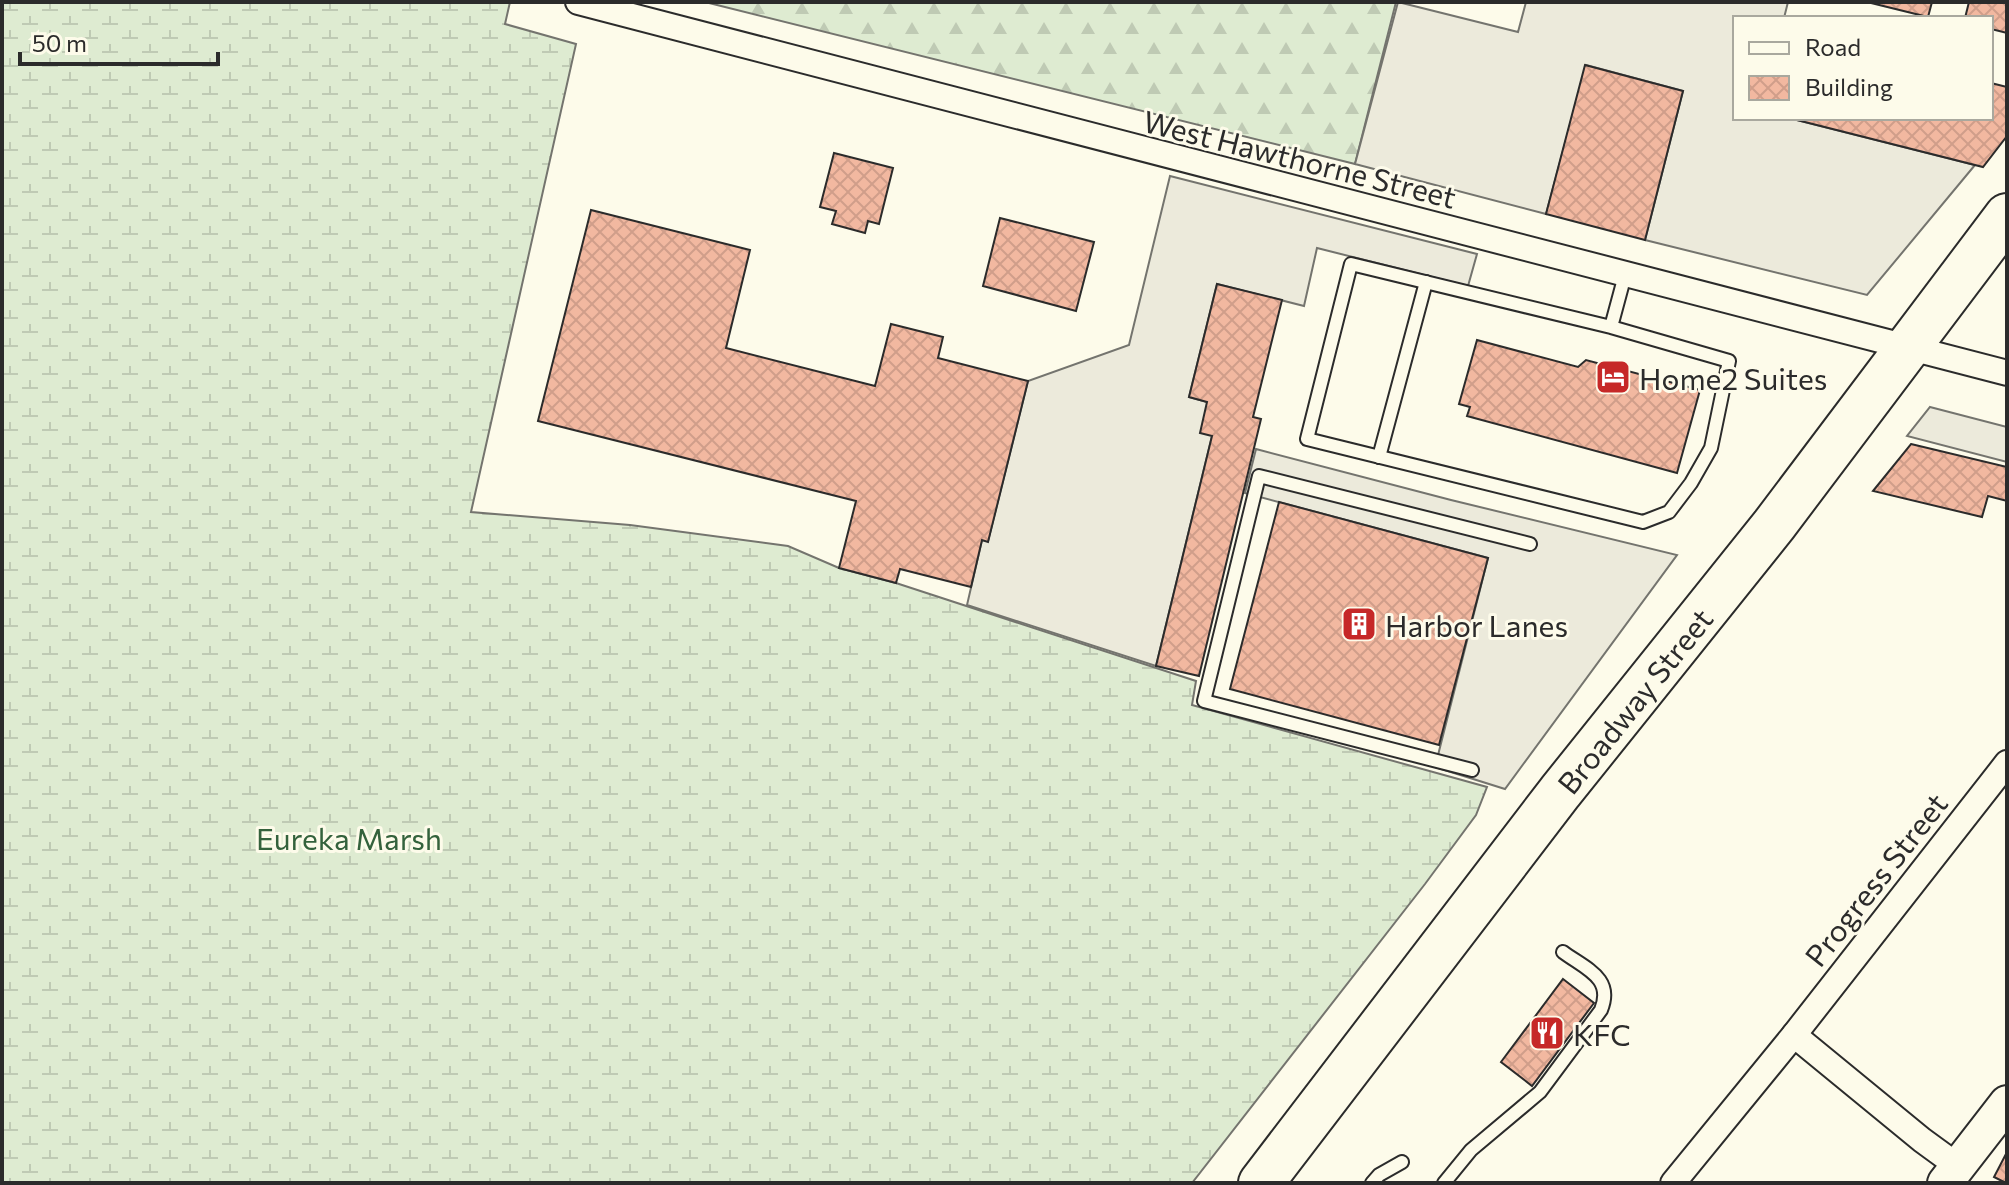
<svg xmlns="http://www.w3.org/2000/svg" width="2009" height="1185" font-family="Commissioner,sans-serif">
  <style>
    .forest { fill: url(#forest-firs); stroke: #74746e; stroke-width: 2 }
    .wetland { fill: url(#wetland-marsh); stroke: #74746e; stroke-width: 2 }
    .parking { fill: #eceadb; stroke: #74746e; stroke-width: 2 }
    .building { fill: url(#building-cross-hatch); stroke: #2b2b2b; stroke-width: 2 }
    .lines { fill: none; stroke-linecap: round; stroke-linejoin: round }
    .lane-casing { stroke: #2b2b2b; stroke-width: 16 }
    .street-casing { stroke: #2b2b2b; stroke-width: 28 }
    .secondary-casing { stroke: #2b2b2b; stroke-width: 38 }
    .highway-casing { stroke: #2b2b2b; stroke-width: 48 }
    .lane { stroke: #fdfbea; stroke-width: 12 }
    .street { stroke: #fdfbea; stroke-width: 24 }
    .secondary { stroke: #fdfbea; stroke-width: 34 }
    .highway { stroke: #fdfbea; stroke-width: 44 }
    .labels { text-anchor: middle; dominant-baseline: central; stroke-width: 6; stroke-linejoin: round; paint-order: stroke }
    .street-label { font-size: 30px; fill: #2b2b2b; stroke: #fdfbea }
    .poi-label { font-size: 30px; fill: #2b2b2b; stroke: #fdfbea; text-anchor: start }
    .park-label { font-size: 30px; fill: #34623c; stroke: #fdfbea }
  </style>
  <defs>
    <pattern id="forest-firs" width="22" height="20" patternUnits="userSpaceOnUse" patternTransform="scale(2)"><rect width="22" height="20" fill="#deebd1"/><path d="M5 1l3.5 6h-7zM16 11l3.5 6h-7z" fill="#bfcab4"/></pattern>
    <pattern id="wetland-marsh" width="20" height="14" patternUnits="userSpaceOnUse" patternTransform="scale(2)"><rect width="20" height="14" fill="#deebd1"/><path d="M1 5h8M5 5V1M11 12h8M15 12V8" fill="none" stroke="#bfcab4"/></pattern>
    <pattern id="building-cross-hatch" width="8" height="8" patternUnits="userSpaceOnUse" patternTransform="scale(2)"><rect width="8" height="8" fill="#f2b8a0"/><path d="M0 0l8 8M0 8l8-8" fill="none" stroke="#d09e8a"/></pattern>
  </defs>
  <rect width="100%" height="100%" fill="#fdfbea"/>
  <path class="forest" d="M705,2H1396L1355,164Z"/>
  <path class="wetland" d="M2,2H510L505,24L576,44L471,512L630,525L788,546L839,568L896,583L1196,681L1192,705L1487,787L1476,815L1425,884L1192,1183H2Z"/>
  <g class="parking">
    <path d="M1398,2L1518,32L1526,2H1788L1784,18H1735V118H1789L1975,165L1867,295L1645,240L1683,91L1586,65L1546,214L1355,164Z"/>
    <path d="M1170,176L1477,254L1468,286L1317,248L1304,306L1217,284L1189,397L1207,402L1212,436L1156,666L967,605L982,540L988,541L1028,381L1129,345Z"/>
    <path d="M1930,407L2007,427V462L1907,436Z"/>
    <path d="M1256,449L1451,500L1677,555L1505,789L1435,767L1488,558L1245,493Z"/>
  </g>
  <g class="building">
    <path d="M1867,2H1932L1928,17Z"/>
    <path d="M1969,2H2007V33L1991,29V18H1965Z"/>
    <path d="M1585,65L1683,91L1645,240L1546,214Z"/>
    <path d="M1991,83L2007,87V136L1983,167L1789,118H1991Z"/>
    <path d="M834,153L893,168L879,224L868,221L865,233L832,224L836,211L820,207Z"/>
    <path d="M591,210L750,250L726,348L875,386L891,324L943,337L938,358L1028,381L988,542L982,540L971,587L900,569L896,583L839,568L856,501L538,421Z"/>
    <path d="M1000,218L1094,242L1076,311L983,286Z"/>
    <path d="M1217,284L1282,300L1253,417L1261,419L1199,676L1156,666L1212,436L1200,433L1207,402L1189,397Z"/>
    <path d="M1477,340L1578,367L1586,360L1700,390L1677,473L1467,416L1470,407L1459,404Z"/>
    <path d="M1911,444L2007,467V501L1988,496L1982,517L1873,491Z"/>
    <path d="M1279,502L1488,558L1439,745L1230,689Z"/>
    <path d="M1563,979L1594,1003L1532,1086L1501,1062Z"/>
    <path d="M2007,1152V1183H2006L1994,1177Z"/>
  </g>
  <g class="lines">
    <defs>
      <g id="lane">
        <path d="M1611,327L1729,361L1711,448L1691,483L1669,512L1643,522L1307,439L1351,264L1611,327L1625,275"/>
        <path d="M1379,457L1426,282"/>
        <path d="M1472,770L1204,701L1259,476L1530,544"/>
        <path d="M1372,1183L1379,1175L1402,1162"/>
        <path d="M1444,1183L1471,1150L1540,1092L1601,1010C1614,978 1586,969 1563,952"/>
      </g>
      <g id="street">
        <path d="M578,2L2007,373"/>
        <path d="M1794,1035L1922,1140L1959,1167"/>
        <path d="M1673,1183L1794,1035L2007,763"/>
      </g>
      <path id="secondary" d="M1945,1183L2007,1103"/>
      <g id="highway">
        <path id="s1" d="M1261,1183L1560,792L1774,525L2007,216"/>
      </g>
    </defs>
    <use href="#lane" class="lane-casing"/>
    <use href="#street" class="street-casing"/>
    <use href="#secondary" class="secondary-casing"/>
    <use href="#highway" class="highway-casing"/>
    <use href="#lane" class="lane"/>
    <use href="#street" class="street"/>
    <use href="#secondary" class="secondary"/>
    <use href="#highway" class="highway"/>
  </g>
  <defs>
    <symbol id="hotel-square" viewBox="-11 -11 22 22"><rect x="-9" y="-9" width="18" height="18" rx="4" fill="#c62828" stroke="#fdfbea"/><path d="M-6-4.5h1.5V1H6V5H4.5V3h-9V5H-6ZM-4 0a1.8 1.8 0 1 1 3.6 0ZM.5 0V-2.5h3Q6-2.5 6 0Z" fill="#fff"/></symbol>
    <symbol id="building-square" viewBox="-11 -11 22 22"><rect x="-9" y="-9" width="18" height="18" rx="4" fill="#c62828" stroke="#fdfbea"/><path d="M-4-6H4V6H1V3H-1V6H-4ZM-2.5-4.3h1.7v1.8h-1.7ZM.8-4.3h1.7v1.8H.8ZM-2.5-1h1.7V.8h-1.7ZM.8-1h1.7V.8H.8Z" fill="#fff"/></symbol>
    <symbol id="restaurant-square" viewBox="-11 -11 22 22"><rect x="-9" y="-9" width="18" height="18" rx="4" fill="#c62828" stroke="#fdfbea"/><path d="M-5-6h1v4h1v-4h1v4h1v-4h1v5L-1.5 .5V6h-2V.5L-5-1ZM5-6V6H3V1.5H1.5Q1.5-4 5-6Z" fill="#fff"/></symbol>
  </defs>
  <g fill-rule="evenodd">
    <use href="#hotel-square" x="1593" y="357" width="40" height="40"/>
    <use href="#building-square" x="1339" y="604" width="40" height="40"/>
    <use href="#restaurant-square" x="1527" y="1013" width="40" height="40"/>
  </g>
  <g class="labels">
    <g class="street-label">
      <text transform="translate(1300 158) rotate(14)">West Hawthorne Street</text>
      <text stroke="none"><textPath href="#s1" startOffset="610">Broadway Street</textPath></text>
      <text transform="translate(1875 879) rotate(-52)">Progress Street</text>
    </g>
    <g class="poi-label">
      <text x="1639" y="377">Home2 Suites</text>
      <text x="1385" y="624">Harbor Lanes</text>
      <text x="1573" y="1033">KFC</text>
    </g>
    <g class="park-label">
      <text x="349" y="837">Eureka Marsh</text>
    </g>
  </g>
  <rect width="2009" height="1185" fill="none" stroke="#2b2b2b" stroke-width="8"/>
  <rect x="1733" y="16" width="260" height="104" fill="#fdfbea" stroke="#a9a89e" stroke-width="2"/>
  <rect x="1749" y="42" width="40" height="12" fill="#fdfbea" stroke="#a9a89e" stroke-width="2"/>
  <text x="1805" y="56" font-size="24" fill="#2b2b2b">Road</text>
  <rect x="1749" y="76" width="40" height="24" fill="url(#building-cross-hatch)" stroke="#a9a89e" stroke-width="2"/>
  <text x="1805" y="96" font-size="24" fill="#2b2b2b">Building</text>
  <path d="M20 52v12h198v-12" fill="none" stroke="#2b2b2b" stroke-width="4"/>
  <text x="32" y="52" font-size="24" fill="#2b2b2b" stroke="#fdfbea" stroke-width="6" paint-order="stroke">50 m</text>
</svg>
